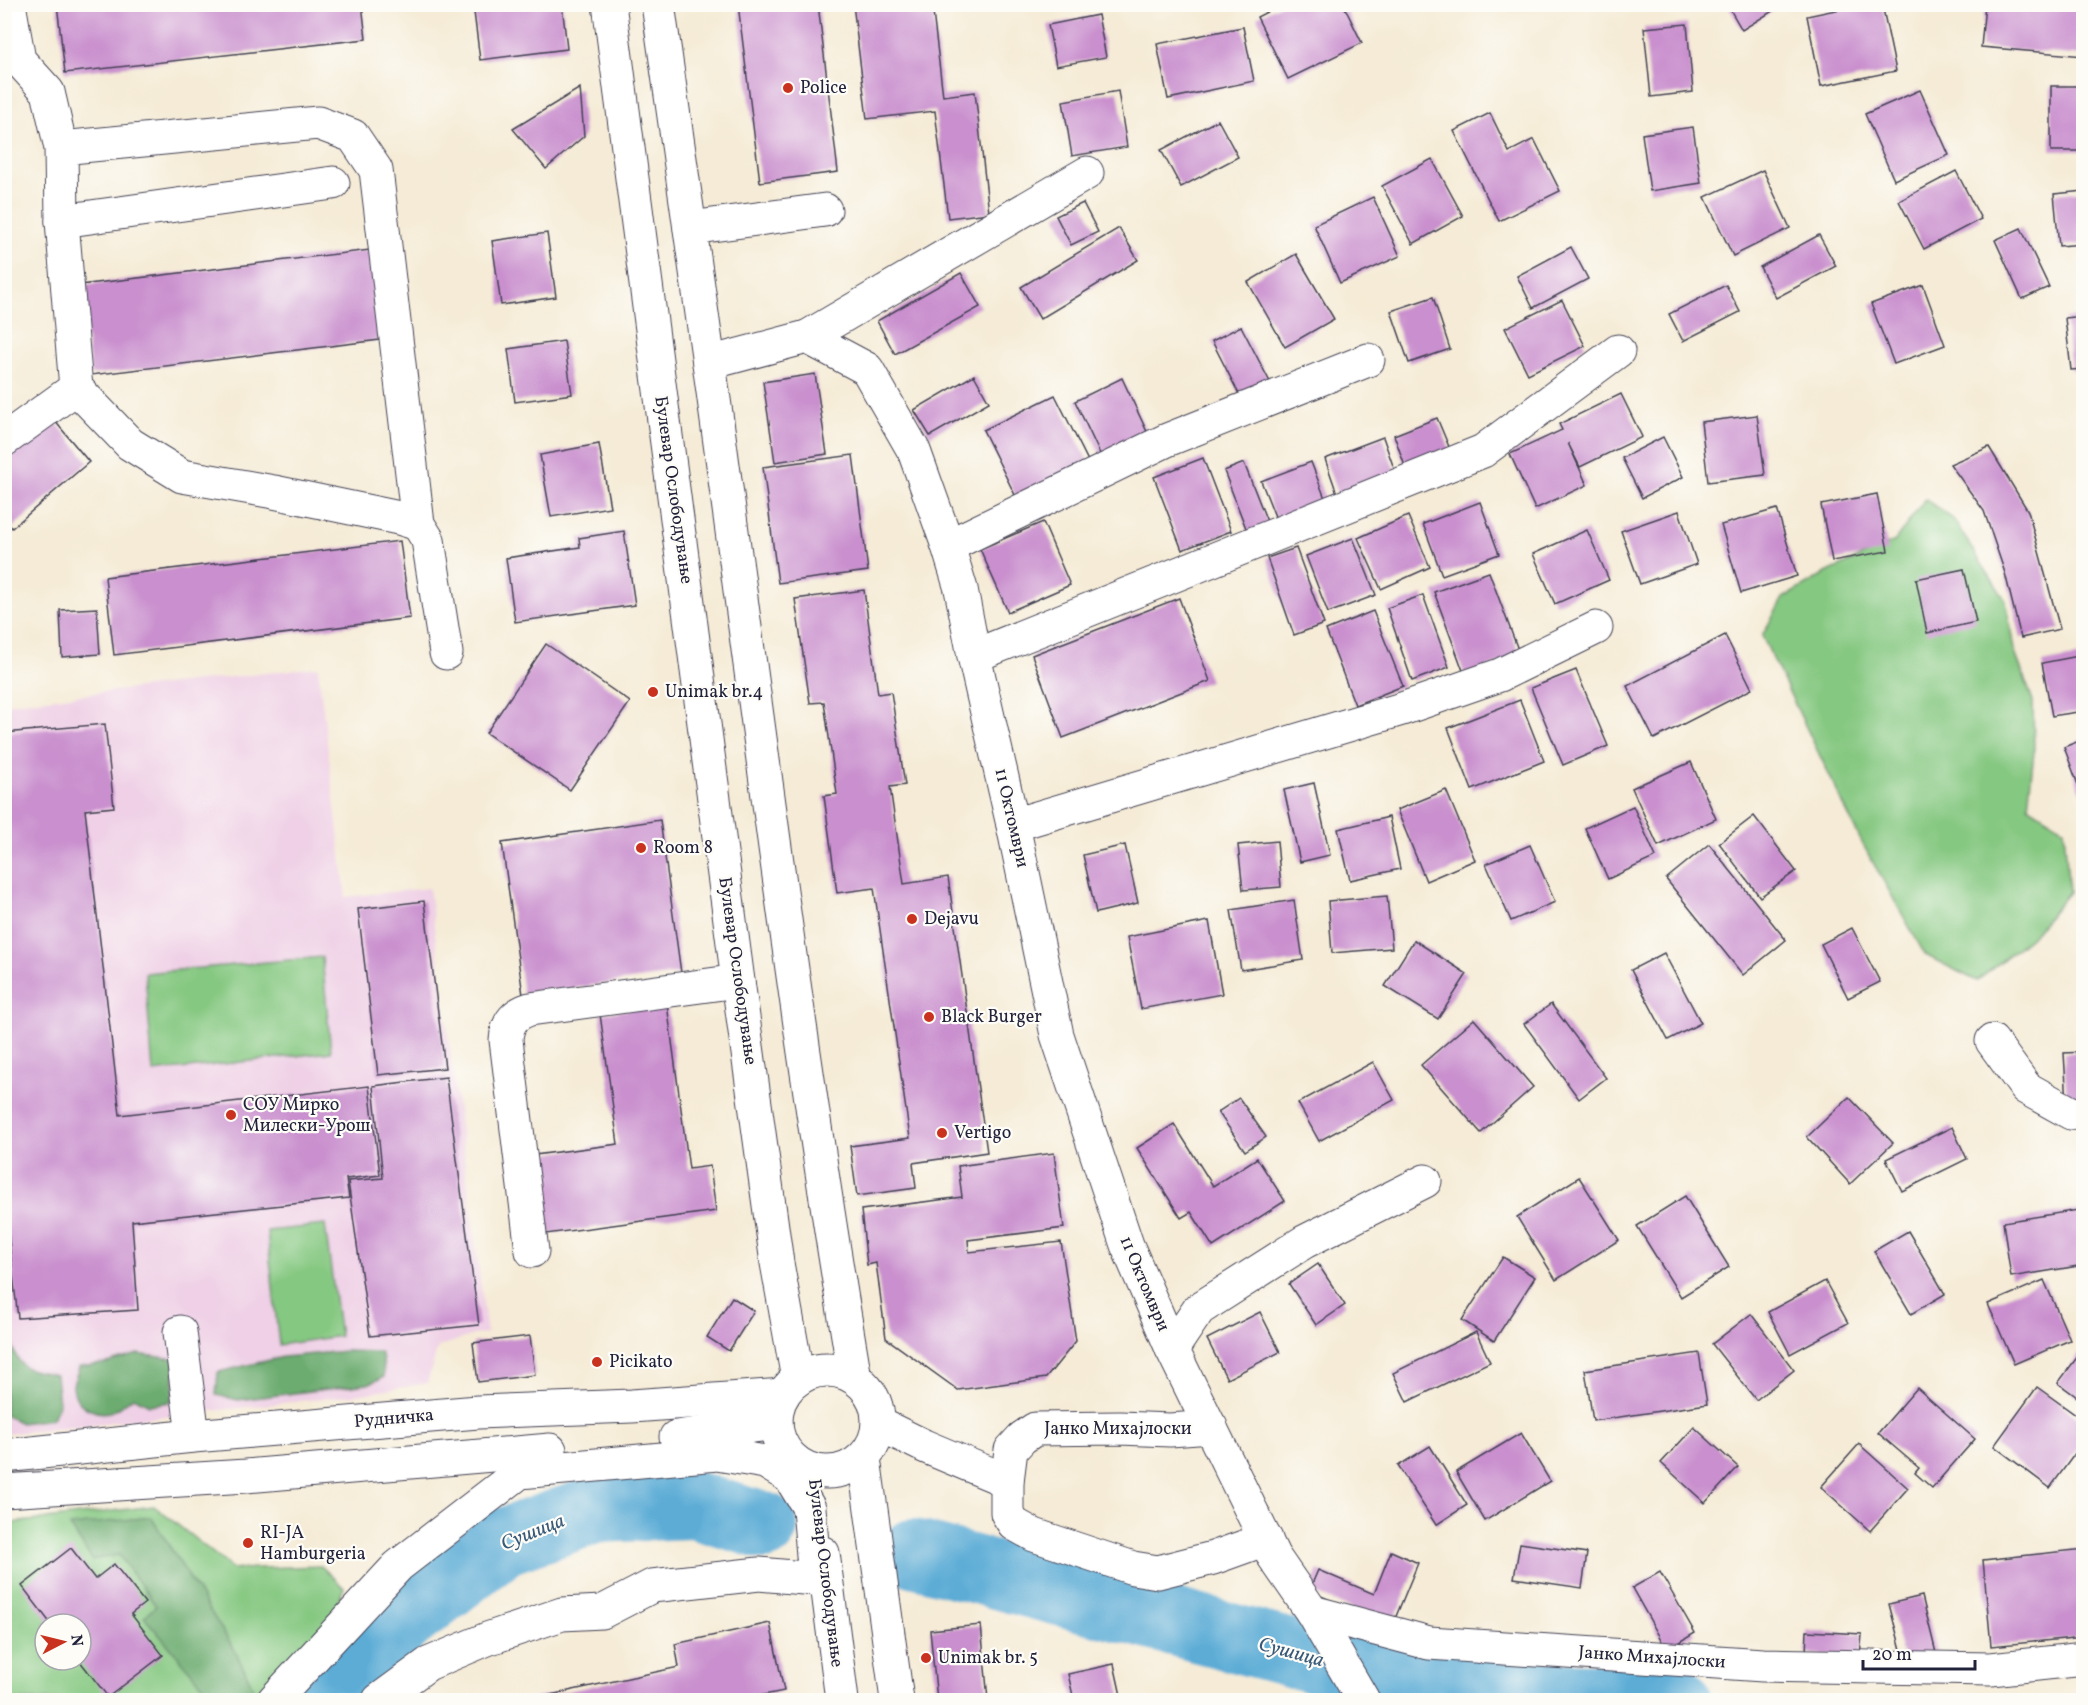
<svg xmlns="http://www.w3.org/2000/svg" width="2088" height="1705" font-family="Vollkorn,serif">
  <style>
    .built { fill: #efd0e6 }
    .green { fill: #85c881; stroke: #54755e; stroke-width: 1.5; fill-rule: evenodd }
    .forest { fill: #6cac6f; stroke: #476755; stroke-width: 1.5 }
    .lines { fill: none; stroke-linecap: round; stroke-linejoin: round }
    .river { stroke: #5bacd6; stroke-width: 68 }
    .building { fill: #c98fce }
    .minor-casing { stroke: #424052; stroke-width: 35 }
    .minor { stroke: #fff; stroke-width: 33 }
    .poi-dot { fill: #c8321e; stroke: #fdfcf7; stroke-width: 2 }
    .labels { text-anchor: middle; dominant-baseline: central; stroke-width: 4.5; stroke-linejoin: round; paint-order: stroke }
    .poi-label { font-size: 18px; fill: #22223b; stroke: #fdfcf7; text-anchor: start }
    .street-label { font-size: 18px; fill: #22223b; stroke: #fdfcf7 }
    .water-label { font-size: 20px; font-style: italic; fill: #395979; stroke: #fdfcf7 }
  </style>
  <rect width="100%" height="100%" fill="#fdfcf7"/>
  <filter id="ink" filterUnits="userSpaceOnUse"><feTurbulence type="fractalNoise" baseFrequency=".0167" numOctaves="2"/><feDisplacementMap in="SourceGraphic" scale="12" xChannelSelector="R" yChannelSelector="G"/><feConvolveMatrix kernelMatrix="1 2 1 2 8 2 1 2 1" color-interpolation-filters="sRGB"/></filter>
  <filter id="wash" filterUnits="userSpaceOnUse"><feTurbulence type="fractalNoise" baseFrequency=".008" numOctaves="4" result="noise"/><feDisplacementMap in="SourceGraphic" scale="24" xChannelSelector="R" yChannelSelector="G"/><feGaussianBlur stdDeviation="1.35" result="paint"/><feColorMatrix in="noise" values="0 0 0 0 0 0 0 0 0 0 0 0 0 0 0 0 0 1.4 0 .05"/><feComposite in="paint" operator="in"/></filter>
  <g filter="url(#wash)">
    <rect width="100%" height="100%" fill="#f5ebd6"/>
    <path class="built" d="M318,667L346,897L429,888L487,1333L473,1335L438,1347L427,1383L363,1394L5,1434L4,704Z"/>
    <g class="green">
      <path d="M1925,499L1953,519L2006,601L2014,650L2033,701L2034,752L2028,806L2064,829L2069,892L2034,934L1977,981L1925,955L1861,841L1762,636L1783,598L1828,572L1895,541Z"/>
      <path d="M322,957L331,1052L153,1072L145,973Z"/>
      <path d="M325,1225L340,1336L279,1345L267,1231Z"/>
      <path d="M154,1506L233,1569L321,1566L344,1588L318,1646L265,1700H5L4,1524ZM45,1624H81V1660H45Z"/>
    </g>
    <g class="forest">
      <path d="M4,1296C7,1315 8,1358 27,1368C35,1372 47,1372 56,1375L59,1404L53,1419L21,1423L5,1415Z"/>
      <path d="M345,1351L380,1352L383,1359L384,1377L368,1384L238,1400L216,1395L218,1372L283,1357Z"/>
      <path d="M138,1354L175,1359L174,1387L171,1402L149,1405L134,1397C128,1400 124,1405 119,1408C101,1420 73,1408 73,1385C74,1380 78,1372 79,1367L103,1364Z"/>
      <path d="M151,1517L233,1647L253,1687L247,1700H205L210,1694L144,1617L156,1606L119,1555L92,1560L70,1526Z"/>
    </g>
    <g class="lines">
      <g class="river">
        <path d="M913,1553L1370,1674L1510,1694L1678,1700"/>
        <path d="M319,1700L405,1618L503,1542L597,1509L694,1505L764,1526"/>
      </g>
    </g>
    <g id="blocks">
      <g class="building">
        <path d="M57,4H362L366,39L65,73Z"/>
        <path d="M473,4H562L567,49L480,60Z"/>
        <path d="M738,4H818L838,172L760,182Z"/>
        <path d="M853,4H932L943,96L975,92L989,213L948,218L935,111L867,119Z"/>
        <path d="M1282,4H1343L1362,43L1288,79L1257,17Z"/>
        <path d="M1727,4H1784L1742,30Z"/>
        <path d="M1864,4H1882L1896,71L1821,86L1807,16Z"/>
        <path d="M1985,4H2084V56L1981,47Z"/>
        <path d="M1098,15L1106,57L1056,66L1048,25Z"/>
        <path d="M1687,24L1693,92L1651,97L1644,28Z"/>
        <path d="M1243,27L1254,81L1168,99L1157,44Z"/>
        <rect x="2051" y="86" width="33" height="65"/>
        <path d="M580,88L584,136L546,169L513,129Z"/>
        <path d="M1920,90L1949,155L1894,180L1865,114Z"/>
        <path d="M1118,91L1127,147L1072,156L1063,101Z"/>
        <path d="M1490,113L1509,152L1534,139L1560,191L1499,221L1454,131Z"/>
        <path d="M1218,120L1238,157L1181,187L1161,150Z"/>
        <path d="M1693,127L1701,183L1650,191L1642,134Z"/>
        <path d="M1432,159L1463,216L1413,244L1382,186Z"/>
        <path d="M1763,170L1790,228L1733,256L1705,197Z"/>
        <path d="M1956,171L1981,219L1924,249L1899,201Z"/>
        <path d="M2084,191V244L2059,246L2054,194Z"/>
        <path d="M1373,197L1400,256L1340,283L1314,225Z"/>
        <path d="M1083,203L1098,232L1071,245L1056,216Z"/>
        <path d="M1119,228L1138,260L1040,319L1021,287Z"/>
        <path d="M2021,228L2049,287L2022,299L1995,240Z"/>
        <path d="M547,233L556,297L501,305L492,241Z"/>
        <path d="M1819,235L1836,266L1776,298L1760,267Z"/>
        <path d="M1571,247L1588,279L1533,308L1517,276Z"/>
        <path d="M378,249L388,339L91,375L80,285Z"/>
        <path d="M1296,254L1334,319L1285,347L1248,282Z"/>
        <path d="M961,273L980,307L895,354L877,321Z"/>
        <path d="M1726,285L1740,312L1683,341L1669,314Z"/>
        <path d="M1923,285L1945,345L1894,364L1871,304Z"/>
        <path d="M1433,297L1450,349L1409,363L1391,311Z"/>
        <path d="M1562,300L1585,346L1528,374L1505,328Z"/>
        <path d="M2084,316V369L2071,370L2065,318Z"/>
        <path d="M1241,326L1271,384L1242,400L1212,341Z"/>
        <path d="M564,341L572,394L515,402L508,349Z"/>
        <path d="M815,374L827,454L775,462L763,382Z"/>
        <path d="M974,375L989,402L930,436L914,410Z"/>
        <path d="M1122,378L1148,434L1101,456L1075,401Z"/>
        <path d="M1621,394L1642,437L1580,467L1568,443L1587,485L1535,509L1510,454L1562,430L1559,424Z"/>
        <path d="M1055,395L1088,461L1016,497L983,430Z"/>
        <path d="M49,414L89,462L12,528L4,519V452Z"/>
        <path d="M1757,415L1765,475L1708,482L1701,422Z"/>
        <path d="M1437,418L1452,454L1407,472L1394,435Z"/>
        <path d="M1383,437L1397,477L1339,499L1325,459Z"/>
        <path d="M1663,437L1683,477L1642,498L1622,458Z"/>
        <path d="M599,444L610,507L551,517L540,455Z"/>
        <path d="M1989,447L2028,511L2060,629L2021,638L2005,573L1984,511L1950,464Z"/>
        <path d="M853,455L868,571L778,583L763,467Z"/>
        <path d="M1203,458L1231,531L1182,550L1154,477Z"/>
        <path d="M1311,462L1328,506L1278,524L1261,481Z"/>
        <path d="M1244,463L1270,529L1249,536L1224,471Z"/>
        <path d="M1877,494L1888,551L1832,561L1821,505Z"/>
        <path d="M1480,502L1499,554L1442,575L1423,524Z"/>
        <path d="M1777,509L1797,576L1741,593L1721,525Z"/>
        <path d="M1679,511L1697,564L1640,584L1621,531Z"/>
        <path d="M1408,516L1430,567L1381,589L1358,538Z"/>
        <path d="M1043,522L1070,585L1008,612L980,549Z"/>
        <path d="M1587,530L1609,580L1555,604L1533,554Z"/>
        <path d="M624,531L635,605L515,622L506,558L580,547L579,538Z"/>
        <path d="M1353,538L1376,595L1328,613L1306,556Z"/>
        <path d="M400,541L410,618L114,655L105,577Z"/>
        <path d="M1296,548L1324,624L1294,635L1267,558Z"/>
        <path d="M1964,569L1976,622L1927,633L1916,579Z"/>
        <path d="M1489,572L1520,655L1465,676L1434,592Z"/>
        <path d="M864,590L878,694L891,692L905,785L890,787L904,884L948,877L987,1152L913,1163L916,1188L857,1196L850,1146L910,1138L874,888L837,893L824,796L837,794L824,702L810,703L795,599Z"/>
        <path d="M1423,595L1449,667L1412,681L1387,608Z"/>
        <path d="M1179,598L1210,681L1063,738L1032,655Z"/>
        <path d="M97,608L100,654L62,657L60,610Z"/>
        <path d="M1373,611L1403,686L1355,705L1326,630Z"/>
        <path d="M1725,635L1752,689L1654,739L1627,686Z"/>
        <path d="M546,644L630,702L570,790L486,733Z"/>
        <path d="M2084,655V711L2052,716L2042,663Z"/>
        <path d="M1576,670L1608,746L1563,765L1531,688Z"/>
        <path d="M1520,700L1544,761L1472,790L1448,728Z"/>
        <path d="M105,724L114,807L85,810L120,1115L369,1086L380,1175L346,1179L349,1198L132,1221L138,1310L18,1318L4,1198V733Z"/>
        <path d="M2084,739V798H2083L2064,747Z"/>
        <path d="M1691,762L1716,819L1658,846L1632,788Z"/>
        <path d="M1314,783L1330,855L1300,862L1284,790Z"/>
        <path d="M1446,790L1475,860L1426,881L1397,810Z"/>
        <path d="M1633,806L1656,857L1608,879L1585,828Z"/>
        <path d="M1754,816L1796,871L1760,897L1719,843Z"/>
        <path d="M1389,817L1400,869L1350,880L1338,829Z"/>
        <path d="M660,820L681,973L523,995L502,843Z"/>
        <path d="M1277,841L1281,887L1243,890L1238,845Z"/>
        <path d="M1709,844L1786,940L1743,975L1666,879Z"/>
        <path d="M1125,845L1138,903L1096,913L1083,855Z"/>
        <path d="M1530,845L1555,902L1511,921L1486,864Z"/>
        <path d="M1387,896L1392,948L1332,953L1328,901Z"/>
        <path d="M1294,900L1303,960L1241,970L1231,910Z"/>
        <path d="M424,901L445,1068L378,1075L358,909Z"/>
        <path d="M1209,921L1222,994L1141,1009L1127,937Z"/>
        <path d="M1852,928L1880,982L1848,998L1821,944Z"/>
        <path d="M1414,940L1467,974L1438,1019L1385,986Z"/>
        <path d="M1664,953L1701,1023L1668,1040L1631,970Z"/>
        <path d="M667,1004L689,1169L710,1166L716,1211L546,1234L535,1155L618,1144L600,1014Z"/>
        <path d="M1551,1004L1606,1078L1579,1099L1524,1024Z"/>
        <path d="M1474,1019L1533,1087L1481,1133L1421,1065Z"/>
        <path d="M2084,1052V1102L2067,1103L2064,1053Z"/>
        <path d="M1373,1062L1394,1100L1319,1141L1298,1103Z"/>
        <path d="M446,1077L479,1325L370,1336L348,1181L383,1178L373,1086Z"/>
        <path d="M1849,1097L1893,1143L1850,1184L1807,1137Z"/>
        <path d="M1239,1098L1266,1137L1245,1151L1218,1112Z"/>
        <path d="M1174,1124L1213,1186L1257,1158L1285,1201L1213,1247L1191,1212L1181,1218L1137,1148Z"/>
        <path d="M1952,1127L1967,1159L1902,1191L1886,1159Z"/>
        <path d="M1054,1153L1064,1228L968,1240L969,1252L1061,1242L1076,1341L1046,1378L958,1390L886,1338L876,1263L867,1265L861,1210L962,1197L958,1166Z"/>
        <path d="M1579,1177L1619,1240L1556,1280L1517,1217Z"/>
        <path d="M1685,1196L1729,1267L1681,1297L1637,1226Z"/>
        <path d="M2078,1210L2084,1246V1265L2011,1277L2003,1222Z"/>
        <path d="M1908,1231L1945,1294L1911,1314L1874,1251Z"/>
        <path d="M1503,1257L1535,1277L1494,1341L1462,1320Z"/>
        <path d="M1318,1264L1345,1305L1316,1325L1289,1284Z"/>
        <path d="M2044,1280L2070,1340L2014,1364L1988,1304Z"/>
        <path d="M1825,1281L1848,1323L1790,1354L1768,1312Z"/>
        <path d="M732,1297L754,1311L729,1351L707,1337Z"/>
        <path d="M1260,1312L1280,1352L1227,1379L1207,1339Z"/>
        <path d="M1751,1314L1794,1370L1756,1400L1712,1344Z"/>
        <path d="M1476,1332L1490,1362L1407,1402L1393,1373Z"/>
        <path d="M530,1336L535,1375L478,1382L473,1343Z"/>
        <path d="M2084,1348V1402L2058,1383Z"/>
        <path d="M1699,1353L1707,1404L1593,1421L1585,1370Z"/>
        <path d="M2037,1387L2084,1421V1441L2050,1488L1994,1446Z"/>
        <path d="M1917,1388L1975,1439L1932,1488L1915,1473L1919,1468L1878,1433Z"/>
        <path d="M1694,1427L1738,1467L1705,1503L1661,1463Z"/>
        <path d="M1521,1433L1550,1481L1485,1521L1456,1472Z"/>
        <path d="M1859,1444L1908,1488L1870,1531L1821,1487Z"/>
        <path d="M1430,1446L1467,1505L1436,1525L1398,1466Z"/>
        <path d="M1520,1543L1587,1553L1582,1588L1514,1578Z"/>
        <path d="M71,1548L95,1579L114,1564L145,1603L131,1614L163,1655L108,1697L79,1660H81V1624H51L22,1586Z"/>
        <path d="M2084,1549V1637L1991,1646L1983,1560Z"/>
        <path d="M1391,1551L1418,1563L1392,1626L1309,1591L1318,1570L1374,1594Z"/>
        <path d="M1660,1572L1695,1633L1667,1650L1632,1588Z"/>
        <path d="M1922,1596L1936,1653L1904,1661L1889,1604Z"/>
        <path d="M770,1623L784,1691L739,1700H527L679,1667L675,1644Z"/>
        <path d="M981,1625L988,1700H937L930,1630Z"/>
        <path d="M1807,1631L1862,1634L1860,1657L1806,1654Z"/>
        <path d="M1114,1664L1122,1700H1074L1068,1674Z"/>
      </g>
    </g>
  </g>
  <g filter="url(#ink)">
    <use href="#blocks" fill-opacity="0" stroke="#424052" stroke-width="1.5"/>
    <g class="lines">
      <defs>
        <g id="minor">
          <path d="M9,4L19,60L48,92L61,148L62,221L76,388L130,444L182,476L274,492L399,518L418,524L428,540L446,653"/>
          <path d="M609,4L738,981L777,1263L798,1379"/>
          <path d="M658,4C675,124 692,244 709,363C756,702 798,1041 855,1378"/>
          <path d="M61,148L318,123L353,136L376,170L418,524"/>
          <path d="M62,221L333,183"/>
          <path d="M690,228L825,210"/>
          <path d="M807,337L1087,173"/>
          <path d="M709,363L807,337L867,369L914,451L948,546L961,589L974,656L1013,825L1057,1035L1127,1245L1172,1349L1274,1557L1312,1612L1363,1700"/>
          <path d="M4,440L76,388"/>
          <path d="M948,546L1167,440L1368,360"/>
          <path d="M974,656L1483,451L1618,351"/>
          <path d="M1013,825L1402,709L1500,675L1596,628"/>
          <path d="M1992,1041L2026,1088L2071,1113L2084,1114"/>
          <path d="M532,1251L506,1040C507,1023 514,1014 530,1009L738,981"/>
          <path d="M180,1332L193,1436"/>
          <path d="M1172,1349L1199,1309L1304,1242L1425,1181"/>
          <circle cx="827" cy="1421" r="51"/>
          <path d="M879,1424L924,1446L1007,1481"/>
          <path d="M1211,1427L1170,1430L1120,1428L1035,1429L1022,1438L1011,1450L1007,1481V1513L1014,1524L1034,1535L1133,1568L1158,1572L1213,1558L1266,1539"/>
          <path d="M676,1437L776,1423"/>
          <path d="M4,1456L193,1436L478,1412L632,1406L783,1395"/>
          <path d="M864,1458L897,1700"/>
          <path d="M4,1491L246,1476L550,1450"/>
          <path d="M823,1553L842,1700"/>
          <path d="M1312,1612L1429,1643L1763,1665L1991,1669L2084,1659"/>
          <path d="M274,1700L398,1566L520,1472L717,1454L765,1462L790,1477L809,1508L815,1579L759,1574L652,1586L602,1612L562,1614L487,1639L428,1664L379,1700"/>
        </g>
      </defs>
      <use href="#minor" class="minor-casing"/>
      <use href="#minor" class="minor"/>
    </g>
  </g>
  <g class="poi-dot">
    <circle cx="788" cy="88" r="6"/>
    <circle cx="653" cy="692" r="6"/>
    <circle cx="641" cy="848" r="6"/>
    <circle cx="912" cy="919" r="6"/>
    <circle cx="929" cy="1017" r="6"/>
    <circle cx="231" cy="1115" r="6"/>
    <circle cx="942" cy="1133" r="6"/>
    <circle cx="597" cy="1362" r="6"/>
    <circle cx="248" cy="1543" r="6"/>
    <circle cx="926" cy="1658" r="6"/>
  </g>
  <g class="labels">
    <g class="poi-label">
      <text x="800" y="88">Police</text>
      <text x="665" y="692">Unimak br.4</text>
      <text x="653" y="848">Room 8</text>
      <text x="924" y="919">Dejavu</text>
      <text x="941" y="1017">Black Burger</text>
      <text x="243" y="1105">СОУ Мирко<tspan x="243" dy="21">Милески-Урош</tspan></text>
      <text x="954" y="1133">Vertigo</text>
      <text x="609" y="1362">Picikato</text>
      <text x="260" y="1533">RI-JA<tspan x="260" dy="21">Hamburgeria</tspan></text>
      <text x="938" y="1658">Unimak br. 5</text>
    </g>
    <g class="street-label">
      <text transform="translate(673 490) rotate(82)">Булевар Ослободување</text>
      <text transform="translate(1011 818) rotate(77)">11 Октомври</text>
      <text transform="translate(737 971) rotate(82)">Булевар Ослободување</text>
      <text transform="translate(1144 1284) rotate(67)">11 Октомври</text>
      <text transform="translate(394 1419) rotate(-5)">Рудничка</text>
      <text x="1118" y="1429">Јанко Михајлоски</text>
      <text transform="translate(825 1573) rotate(83)">Булевар Ослободување</text>
      <text transform="translate(1652 1658) rotate(4)">Јанко Михајлоски</text>
    </g>
    <g class="water-label">
      <text transform="translate(533 1533) rotate(-22)">Сушица</text>
      <text transform="translate(1291 1653) rotate(15)">Сушица</text>
    </g>
  </g>
  <rect width="2088" height="1705" fill="none" stroke="#fdfcf7" stroke-width="24"/>
  <g transform="translate(63 1642) rotate(83)"><circle r="28" fill="#fdfcf7" stroke="#a5a5ac" stroke-width="1.5"/>
  <path d="M0-4.5L10 22L0 15L-10 22Z" fill="#c8321e"/>
  <text y="-9" font-size="16" font-weight="bold" text-anchor="middle" fill="#22223b">N</text>
  </g>
  <path d="M1863 1660v9h112v-9" fill="none" stroke="#22223b" stroke-width="3"/>
  <text x="1872" y="1660" font-size="18" fill="#22223b" stroke="#fdfcf7" stroke-width="4.5" paint-order="stroke">20 m</text>
</svg>
